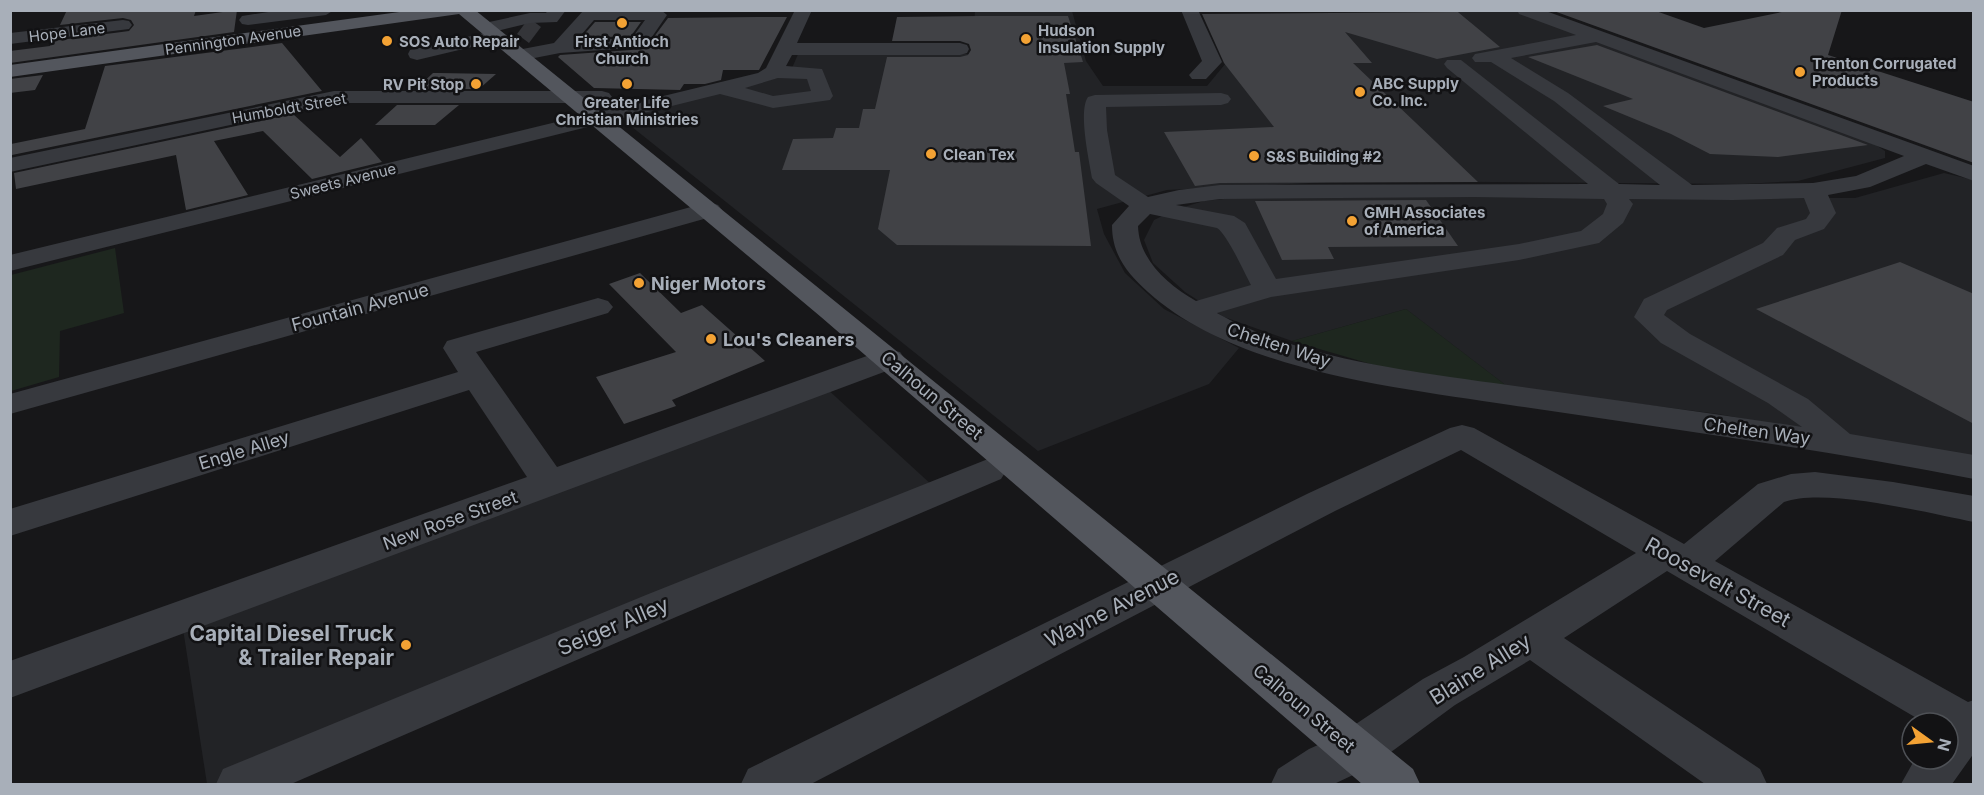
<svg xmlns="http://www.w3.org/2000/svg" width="1984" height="795" font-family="Inter,sans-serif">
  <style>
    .built { fill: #222326 }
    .green { fill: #1e271f }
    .building { fill: #414246 }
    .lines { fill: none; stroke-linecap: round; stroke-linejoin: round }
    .minor-tunnel { stroke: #343539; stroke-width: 20; stroke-dasharray: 20 10; stroke-linecap: butt }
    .minor { fill: #37393e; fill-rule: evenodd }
    .major { fill: #53565d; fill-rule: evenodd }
    .poi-dot { fill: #f3a234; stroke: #121214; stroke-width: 2 }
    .labels { text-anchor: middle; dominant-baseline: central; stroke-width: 5; stroke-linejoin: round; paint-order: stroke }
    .far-poi-label { font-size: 15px; font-weight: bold; fill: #a8afb9; stroke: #121214; text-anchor: start }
    .far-street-label { font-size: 15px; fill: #a8afb9; stroke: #121214 }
    .poi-label { font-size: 18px; font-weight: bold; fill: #a8afb9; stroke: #121214; text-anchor: start }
    .street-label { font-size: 18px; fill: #a8afb9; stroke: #121214 }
    .near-street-label { font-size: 21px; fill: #a8afb9; stroke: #121214 }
    .near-poi-label { font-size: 21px; font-weight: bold; fill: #a8afb9; stroke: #121214; text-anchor: end }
  </style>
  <rect width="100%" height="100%" fill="#171719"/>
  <g class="built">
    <path d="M1517,10L1873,143L1885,151V158L1798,181L1743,184L1349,181L1167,190L1097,209L1104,234L1125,273L1164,309L1239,348L1209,384L1038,451L622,119L628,116L789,75L799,52L972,54L975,11H1072L1086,61L1103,86H1207L1226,63L1318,25L1471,23L1457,11Z"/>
    <path d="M1944,173L1974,180L1973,459L1718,414L1508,387L1406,309L1292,341L1224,317L1185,292L1153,263L1144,240L1154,220L1177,209L1204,201L1253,196L1855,198Z"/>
    <path d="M825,387L945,497L261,784H207L183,629Z"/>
  </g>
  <g class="green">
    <path d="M115,248L124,313L60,331L59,377L11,391V275Z"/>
    <path d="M1406,309L1508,387L1381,367L1292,341Z"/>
  </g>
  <g class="building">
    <path d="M67,10H196L194,16L237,10L234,32L10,63V51L50,46L53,41L129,31L134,25L131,20L123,18L60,25Z"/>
    <path d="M1551,10H1653L1704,28L1792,10H1842L1828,55L1974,102V163Z"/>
    <path d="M1458,12L1500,47L1437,59L1345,32L1372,63H1353L1478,182L1220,183L1195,186L1164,132L1274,127L1224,63L1202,14Z"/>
    <path d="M979,16H1068L1083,62L1064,63L1070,94H1066L1075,152H1079L1091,246L897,245L878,229L890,170H782L793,139L833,138L836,128H859L863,109H875L887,57H960L968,55L971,50L969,44L960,41H892L897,17Z"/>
    <path d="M756,17H787L759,70H723L721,80L705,84H684L680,90L594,88L558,57L560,55L645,49L668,18Z"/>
    <path d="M595,22H641L631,36L581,38Z"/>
    <path d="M282,43L322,91L12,155L11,144L85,129L105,66Z"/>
    <path d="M1597,45L1868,145L1778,157L1710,154L1671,134L1603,106L1633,99L1528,57Z"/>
    <path d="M433,73H438L496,74L479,89H416Z"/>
    <path d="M43,75L35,90L10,93V79Z"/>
    <path d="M397,105H459L435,125H375Z"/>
    <path d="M293,114L340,157L361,138L382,162L312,179L263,131L214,141L248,195L186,210L176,155L16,189L14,173Z"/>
    <path d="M1426,200L1458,246L1328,247L1334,259L1282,260L1255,201Z"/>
    <path d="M1900,262L1974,294V424L1756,309Z"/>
    <path d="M640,273L681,313L702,305L765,361L672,400L676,406L624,424L596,377L676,352L609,284Z"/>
  </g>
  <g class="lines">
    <path class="minor-tunnel" d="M523,26L535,35"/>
    <g class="minor">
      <path d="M281,10H334L326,15L248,25L242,24L239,20L242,16Z"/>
      <path d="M548,10H566L557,22L530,23L497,31L504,36L501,40L417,60L410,58L408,54L410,50L484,33L477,28L480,24L530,13H546Z"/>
      <path d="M661,10L667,15L645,47L560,53L519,61L512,59L509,55L512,51L554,43L583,11ZM594,20H645L632,38L576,41Z"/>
      <path d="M795,10H812L797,43H960L967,45L969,49L967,53L960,55H792L786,66L822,69L833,96L830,100L773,108L720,94L10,271V255L758,73L766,68ZM778,78L807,79L811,91L773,96L745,88Z"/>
      <path d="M1181,10H1198L1222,62L1206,79H1192L1189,75L1202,61Z"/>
      <path d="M1517,10H1543L1974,166V181L1926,164L1870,187L1828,195L1836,213L1824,229L1795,240L1783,255L1667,310L1664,315L1690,334L1808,399L1850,434L1974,455V479C1874,459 1773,444 1673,429C1619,421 1565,413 1510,405C1398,388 1235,371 1148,292C1127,273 1112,255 1112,225L1129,206L1096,183L1092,178C1089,160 1078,111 1088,97L1095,95L1221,93L1228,95L1231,99L1228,103L1221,105L1106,107L1107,130L1115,175L1148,197L1179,190L1220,185L1588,184L1447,68L1444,64L1447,60H1461L1619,184L1660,185L1554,101L1491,62H1475L1472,58L1475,54L1576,35L1519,14ZM1596,42L1904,156L1856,176L1813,183L1692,185L1568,93L1511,58ZM1474,197L1604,199L1607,204L1603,214L1581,231L1519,244L1276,279L1245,223L1234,216L1176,205L1220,199ZM1804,198L1810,213L1806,219L1777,228L1763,243L1644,299L1634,317L1661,343L1768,403L1802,427C1704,412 1606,399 1508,385C1416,372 1299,359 1217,313L1271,297L1519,260L1599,243L1623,223L1633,204L1629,199L1733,200ZM1150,214L1217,228C1227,234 1244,272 1251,285L1196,301C1168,285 1139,260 1138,226Z"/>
      <path d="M123,20L129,21L132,25L129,29L10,44V33Z"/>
      <path d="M334,91H602L609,93L612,97L609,101L602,103H334L10,172V158Z"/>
      <path d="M709,202L718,205L722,210L718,215L10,414V394Z"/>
      <path d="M598,298L608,301L613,307L608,313L476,352L557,467L878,352L889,350L900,352L905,359L900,366L10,698V661L527,477L469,390L10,536V509L458,372L443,348L447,341Z"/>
      <path d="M1462,425L1474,428L1684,544L1758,484L1791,474L1815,472L1893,482L1974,496V522C1928,513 1825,487 1784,502L1715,561L1968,702L1974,700V753L1952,784H1901L1915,759H1948V723H1925L1667,571L1564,638L1760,769L1767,784H1705L1530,660L1455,705L1372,766L1334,784H1271L1278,769L1309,749L1338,736L1423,679L1464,657L1636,553L1461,450L1335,511L811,784H741L748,769L1309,493L1450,428Z"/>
      <path d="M988,459L1001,463L1006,471L1001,479L676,617L291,784H216L223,769L646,595Z"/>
    </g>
    <path class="major" d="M414,10H475L1413,769L1420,784H1362L821,317L459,14L10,77V65Z"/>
  </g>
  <g class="poi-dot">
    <circle cx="622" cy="23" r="6"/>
    <circle cx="1026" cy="39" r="6"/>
    <circle cx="387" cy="41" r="6"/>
    <circle cx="1800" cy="72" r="6"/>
    <circle cx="476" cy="84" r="6"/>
    <circle cx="627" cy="84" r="6"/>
    <circle cx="1360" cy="92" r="6"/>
    <circle cx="931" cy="154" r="6"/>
    <circle cx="1254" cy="156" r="6"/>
    <circle cx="1352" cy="221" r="6"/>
    <circle cx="639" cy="283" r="6"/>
    <circle cx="711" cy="339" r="6"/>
    <circle cx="406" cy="645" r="6"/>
  </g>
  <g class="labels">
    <g class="far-poi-label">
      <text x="1038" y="30">Hudson<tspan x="1038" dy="17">Insulation Supply</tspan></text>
      <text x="399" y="41">SOS Auto Repair</text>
      <text x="622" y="41" text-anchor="middle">First Antioch<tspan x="622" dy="17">Church</tspan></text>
      <text x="1812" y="63">Trenton Corrugated<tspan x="1812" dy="17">Products</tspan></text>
      <text x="1372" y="83">ABC Supply<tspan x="1372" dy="17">Co. Inc.</tspan></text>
      <text x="464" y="84" text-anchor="end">RV Pit Stop</text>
      <text x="627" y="102" text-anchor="middle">Greater Life<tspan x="627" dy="17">Christian Ministries</tspan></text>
      <text x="943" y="154">Clean Tex</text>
      <text x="1266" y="156">S&amp;S Building #2</text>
      <text x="1364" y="212">GMH Associates<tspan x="1364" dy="17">of America</tspan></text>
    </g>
    <g class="far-street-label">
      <text transform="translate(67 32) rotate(-7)">Hope Lane</text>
      <text transform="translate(233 40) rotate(-8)">Pennington Avenue</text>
      <text transform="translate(289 108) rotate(-10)">Humboldt Street</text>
      <text transform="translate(343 181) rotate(-14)">Sweets Avenue</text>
    </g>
    <g class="poi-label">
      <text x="651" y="283">Niger Motors</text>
      <text x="723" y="339">Lou's Cleaners</text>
    </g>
    <g class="street-label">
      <text transform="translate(360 307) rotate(-15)">Fountain Avenue</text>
      <text transform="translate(1279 345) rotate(18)">Chelten Way</text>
      <text transform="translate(932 395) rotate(40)">Calhoun Street</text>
      <text transform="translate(1757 431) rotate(8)">Chelten Way</text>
      <text transform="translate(244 450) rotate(-17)">Engle Alley</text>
      <text transform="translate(450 520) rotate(-20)">New Rose Street</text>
      <text transform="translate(1304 708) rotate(40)">Calhoun Street</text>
    </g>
    <g class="near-street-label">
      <text transform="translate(1718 582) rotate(29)">Roosevelt Street</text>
      <text transform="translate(1112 608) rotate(-27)">Wayne Avenue</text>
      <text transform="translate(613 626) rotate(-23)">Seiger Alley</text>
      <text transform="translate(1480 669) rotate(-32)">Blaine Alley</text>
    </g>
    <g class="near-poi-label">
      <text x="394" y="633">Capital Diesel Truck<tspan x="394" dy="24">&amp; Trailer Repair</tspan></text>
    </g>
  </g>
  <rect width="1984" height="795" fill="none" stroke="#a8afb9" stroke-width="24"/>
  <g transform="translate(1930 741) rotate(105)"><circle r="28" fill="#121214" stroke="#4e5156" stroke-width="1.5"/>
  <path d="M0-4.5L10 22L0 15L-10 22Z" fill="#f3a234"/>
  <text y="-9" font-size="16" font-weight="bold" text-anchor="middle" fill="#a8afb9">N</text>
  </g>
</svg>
